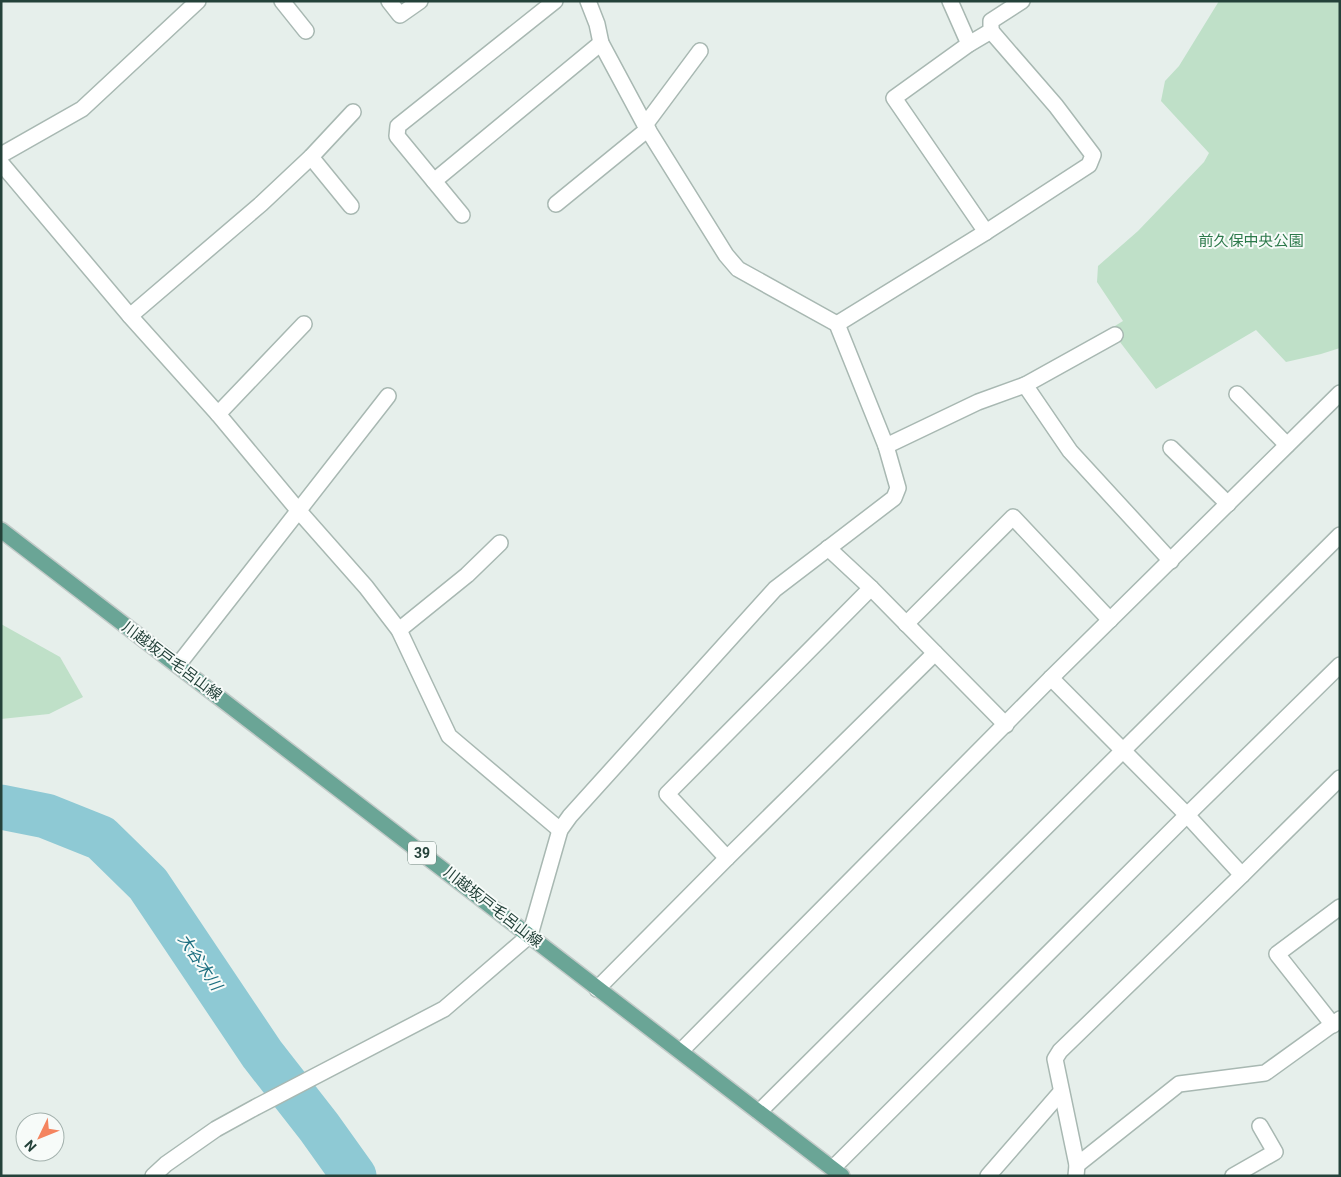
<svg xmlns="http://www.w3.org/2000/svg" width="1341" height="1177" font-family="Roboto,'Noto Sans JP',sans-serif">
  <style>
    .green { fill: #bfe0c8 }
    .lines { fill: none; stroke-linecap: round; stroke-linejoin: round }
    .river { stroke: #8ec9d4; stroke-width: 45 }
    .minor-casing { stroke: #a8b8b2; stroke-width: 18 }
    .major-casing { stroke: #c2cac8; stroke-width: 18 }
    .minor { stroke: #fff; stroke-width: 15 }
    .major { stroke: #6aa596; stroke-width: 15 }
    .labels { text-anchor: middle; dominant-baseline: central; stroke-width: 4; stroke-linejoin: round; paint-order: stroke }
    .shield { fill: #f7fbf9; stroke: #637a73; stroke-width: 1 }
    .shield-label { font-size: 14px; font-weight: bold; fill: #24423a }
    .park-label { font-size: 15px; fill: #2d7a4b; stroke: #f7fbf9 }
    .street-label { font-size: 15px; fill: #24423a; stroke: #f7fbf9 }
    .water-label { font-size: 16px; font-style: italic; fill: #1c6f80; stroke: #f7fbf9 }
  </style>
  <rect width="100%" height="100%" fill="#e6efeb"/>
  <g class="green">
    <path d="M1219,1H1340V348L1321,354L1286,362L1256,330L1156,389L1110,329L1123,321L1097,282L1098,266L1138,231L1204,162L1209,153L1161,101L1165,81L1179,66Z"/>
    <path d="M1,624L60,657L83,697L49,714L1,719Z"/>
  </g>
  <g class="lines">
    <path class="river" d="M1,807L46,816L101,838L148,884L262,1054L319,1127L354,1176"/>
    <defs>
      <g id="minor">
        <path d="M282,1L306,31"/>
        <path d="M389,1L400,15L420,1"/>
        <path d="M555,1L398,126L397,136L434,181L601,43"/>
        <path d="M950,1L969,44"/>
        <path d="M645,125L700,51"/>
        <path d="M1,155L82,109L198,1"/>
        <path d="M311,157L351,206"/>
        <path d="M1,163L130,316L218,414L298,510L366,587L399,630L449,736L560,830"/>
        <path d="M434,181L462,215"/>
        <path d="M556,204L648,129"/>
        <path d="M986,232L894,98L969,44L991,31V21L1022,1"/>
        <path d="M130,316L261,204L311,157L353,112"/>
        <path d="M837,324L986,232L1089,165L1093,155L1056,106L991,31"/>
        <path d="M1025,385L1070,451L1171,561"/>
        <path d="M1237,394L1287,445"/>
        <path d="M218,414L304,324"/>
        <path d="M886,446L978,402L1025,385L1115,335"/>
        <path d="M1171,448L1228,504"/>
        <path d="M828,548L871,588L1006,725"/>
        <path d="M906,624L1013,517L1110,620"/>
        <path d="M399,630L467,575L500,543"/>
        <path d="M178,665L388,396"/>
        <path d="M1051,678L1187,815L1242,875"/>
        <path d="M727,858L667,794L871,588"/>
        <path d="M597,989L727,858L935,653"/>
        <path d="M1333,1025L1277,954L1340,907"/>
        <path d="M681,1051L1051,678L1340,393"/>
        <path d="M759,1112L1340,535"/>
        <path d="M1077,1165L1179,1084L1265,1073L1340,1019"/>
        <path d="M833,1168L1187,815L1340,665"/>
        <path d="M153,1176L166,1164L216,1129L256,1107L444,1009L530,935L560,830L570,816L775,589L894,498L898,488L886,446L837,324L738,269L726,255L645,125L601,43L597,24L588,1"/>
        <path d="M988,1176L1061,1092"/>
        <path d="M1076,1176L1077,1165L1055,1059L1060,1051L1242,875L1340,778"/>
        <path d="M1233,1176L1275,1152L1260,1126"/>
      </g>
      <path id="major" d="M1,530L842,1176"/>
    </defs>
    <use href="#minor" class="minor-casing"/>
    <use href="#major" class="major-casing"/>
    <use href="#minor" class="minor"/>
    <use href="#major" class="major"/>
  </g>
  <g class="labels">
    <rect class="shield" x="408" y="841.5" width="28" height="23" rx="4"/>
    <g class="shield-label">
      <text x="422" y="853">39</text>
    </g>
    <g class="park-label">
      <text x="1251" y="241">前久保中央公園</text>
    </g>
    <g class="street-label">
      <text transform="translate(172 661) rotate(37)">川越坂戸毛呂山線</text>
      <text transform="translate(493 907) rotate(38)">川越坂戸毛呂山線</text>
    </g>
    <g class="water-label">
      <text transform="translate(200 962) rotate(56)">大谷木川</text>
    </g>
  </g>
  <rect width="1341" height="1177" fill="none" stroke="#24423a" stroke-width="5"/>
  <g transform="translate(40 1137) rotate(227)"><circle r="24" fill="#f7fbf9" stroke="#a3b1ad"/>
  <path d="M0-4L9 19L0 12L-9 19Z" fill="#f4845f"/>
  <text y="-8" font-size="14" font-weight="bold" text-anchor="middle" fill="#24423a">N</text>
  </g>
</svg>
